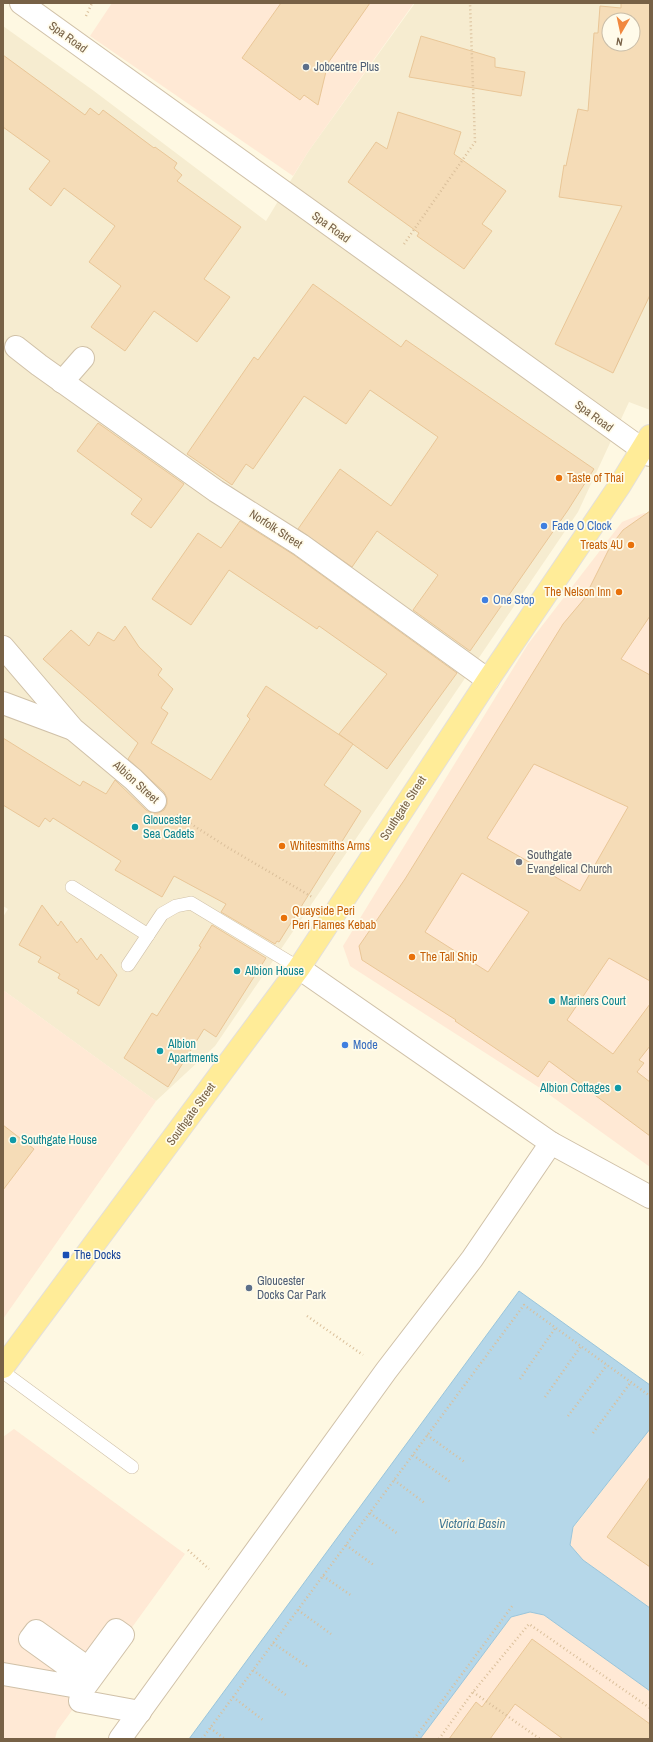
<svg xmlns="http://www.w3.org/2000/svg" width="653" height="1742" font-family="'Archivo Narrow',sans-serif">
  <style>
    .residential { fill: #f6ecd0; fill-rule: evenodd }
    .commercial { fill: #ffe9d5 }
    .water { fill: #b5d7e9; stroke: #9ac5db }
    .building { fill: #f5dcb7; stroke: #e9c697; fill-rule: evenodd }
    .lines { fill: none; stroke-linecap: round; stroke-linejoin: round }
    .lane-casing { stroke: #d0c1a8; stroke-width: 14 }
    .street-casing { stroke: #d0c1a8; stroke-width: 24 }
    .primary-casing { stroke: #e4dfda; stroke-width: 24 }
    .path { stroke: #dabf9a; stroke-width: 2.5; stroke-dasharray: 1 3; stroke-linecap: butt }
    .lane { stroke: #fff; stroke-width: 13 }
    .street { stroke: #fff; stroke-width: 22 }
    .primary { stroke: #ffec98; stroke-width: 22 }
    .service-dot { fill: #5c6f8a; stroke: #fffbea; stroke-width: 1.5 }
    .food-dot { fill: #e8710a; stroke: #fffbea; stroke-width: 1.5 }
    .shop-dot { fill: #3f7fe0; stroke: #fffbea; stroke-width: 1.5 }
    .culture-dot { fill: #0f9aa8; stroke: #fffbea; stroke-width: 1.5 }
    .worship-dot { fill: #6b7280; stroke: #fffbea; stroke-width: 1.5 }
    .transit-dot { fill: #1a4fb4; stroke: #fffbea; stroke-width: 1.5 }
    .labels { text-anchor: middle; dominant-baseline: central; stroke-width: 3.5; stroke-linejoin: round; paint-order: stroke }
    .street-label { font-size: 12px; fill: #776146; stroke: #fffbea }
    .service-label { font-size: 12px; fill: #4e5e75; stroke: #fffbea; text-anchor: start }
    .food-label { font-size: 12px; fill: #c56008; stroke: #fffbea; text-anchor: start }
    .shop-label { font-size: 12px; fill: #366cbe; stroke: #fffbea; text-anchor: start }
    .culture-label { font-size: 12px; fill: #0d838f; stroke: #fffbea; text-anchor: start }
    .worship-label { font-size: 12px; fill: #5b616d; stroke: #fffbea; text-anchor: start }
    .transit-label { font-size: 12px; fill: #164399; stroke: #fffbea; text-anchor: start }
    .water-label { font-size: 13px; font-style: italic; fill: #417794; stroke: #fffbea }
  </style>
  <rect width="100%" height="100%" fill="#fef8e2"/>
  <path class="residential" d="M415,3H650V410L629,402L578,512L215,1046L156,1101L3,990V917L8,909L3,906V26L94,91L266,221L308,152ZM609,20H633V44H609Z"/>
  <g class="commercial">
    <path d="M112,3H414L308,152L293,176L90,36Z"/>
    <path d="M644,513L650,514V1167L540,1088L350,966L343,946L528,644L622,522Z"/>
    <path d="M3,990L156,1101L3,1319Z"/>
    <path d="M14,1429L185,1554L57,1731L55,1739H3V1437Z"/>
    <path d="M650,1429V1608L583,1560L570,1545L573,1528Z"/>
    <path d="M530,1612L544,1615L650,1691V1739H418L511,1617Z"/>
  </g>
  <path class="water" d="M519,1291L650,1385V1429L573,1527L570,1545L583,1560L650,1608V1691L544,1615L530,1612L511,1617L420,1739H189Z"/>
  <g class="building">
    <path d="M281,3H370L328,63L318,105L304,95L300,100L242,58Z"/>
    <path d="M621,3H650V295L613,373L555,344L622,206L559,197L564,165L566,166L578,109L588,111L594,33H598L600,6L621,8ZM609,20H633V44H609Z"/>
    <path d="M421,36L495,58V67L525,72L521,96L409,77Z"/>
    <path d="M3,55L85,115L90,108L99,115L103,110L154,148L155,147L177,163L174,168L182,175L177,181L241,227L204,279L230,297L197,342L154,311L125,351L91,327L121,286L89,262L115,226L64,188L51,206L29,189L50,161L3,127Z"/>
    <path d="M398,112L461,132L454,154L506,191L482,224L492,231L464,269L417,236L419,233L348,182L376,142L387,149Z"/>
    <path d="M313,284L401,347L406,340L594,469L568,510L470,651L413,610L438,575L377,531L352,567L298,529L340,469L391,506L438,437L370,390L346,424L304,396L253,469L246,464L232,485L187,454L254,357L258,360Z"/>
    <path d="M98,423L184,484L151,528L131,514L142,499L77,451Z"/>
    <path d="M650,511V616L621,659L650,675V981L609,958L567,1020L613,1054L650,1004V1046L639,1060L644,1063L637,1072L650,1082V1136L549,1061L538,1077L455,1021L456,1020L362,960L359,946L405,879L563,624L584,599L610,547L623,530ZM534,764L628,807L580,891L487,838ZM462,873L529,912L488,972L425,932Z"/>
    <path d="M240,521L294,555L457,673L387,769L339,734L387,674L319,626L317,629L229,570L191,625L152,599L198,533L221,548Z"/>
    <path d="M125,626L139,647L162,669L158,675L173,689L161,708L168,713L151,743L211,780L250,719L247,716L266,686L353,744L324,785L361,811L279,942L277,941L275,944L221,912L226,904L174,876L162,897L115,870L121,861L53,818L50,822L45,818L39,827L3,805V738L80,786L83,781L106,794L115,780L146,810L152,813H158L164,810L167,804V798L164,792L128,759L138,743L43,659L71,630L89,646L98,632L114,641Z"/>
    <path d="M42,905L58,926L61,921L77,943L81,938L97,960L101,954L117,975L99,1006L77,993L79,990L58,978L60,974L38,962L41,957L19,945Z"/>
    <path d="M212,925L266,958L216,1037L204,1029L168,1087L124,1058L152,1013L157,1016L201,947L199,946Z"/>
    <path d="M3,1125L34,1149L3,1190Z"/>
    <path d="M650,1477V1567L607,1537Z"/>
    <path d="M532,1639L650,1724V1739H563L515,1704L490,1739H449L476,1702L482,1707Z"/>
  </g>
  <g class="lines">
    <defs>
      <g id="lane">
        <path d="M72,887L148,935"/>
        <path d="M128,965L162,914L176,906L191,903L299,968"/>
        <path d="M3,1372L132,1467"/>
      </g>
      <g id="street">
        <path d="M21,3L650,455"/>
        <path d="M16,347L39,365L216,491L301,545L488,680"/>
        <path d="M62,382L83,358"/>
        <path d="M3,647L73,729L133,779L155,801"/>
        <path d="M3,703L70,728"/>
        <path d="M299,968L551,1143L650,1197"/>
        <path d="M3,1674L72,1686L80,1675L30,1639L36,1631L88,1668L116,1630L123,1635L82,1691L80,1701L140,1712"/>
        <path d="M120,1739L386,1371L472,1259L551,1143"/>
      </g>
      <path id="primary" d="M3,1367L299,968L488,680L620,485L650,436"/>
    </defs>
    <use href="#lane" class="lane-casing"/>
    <use href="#street" class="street-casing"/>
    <use href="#primary" class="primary-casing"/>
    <g class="path">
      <path d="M86,16L92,3"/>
      <path d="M404,244L475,142L470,3"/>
      <path d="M177,815L227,847L312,897"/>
      <path d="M307,1316L363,1355"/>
      <path d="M520,1379L556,1327"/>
      <path d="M545,1397L581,1346"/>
      <path d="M568,1416L607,1365"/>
      <path d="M593,1433L631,1382"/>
      <path d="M427,1435L466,1463"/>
      <path d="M413,1455L452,1483"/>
      <path d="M394,1480L426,1504"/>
      <path d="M370,1513L398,1534"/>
      <path d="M346,1545L375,1566"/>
      <path d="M188,1550L209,1569"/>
      <path d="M323,1576L352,1596"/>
      <path d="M298,1610L331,1634"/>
      <path d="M273,1643L308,1667"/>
      <path d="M253,1670L286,1695"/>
      <path d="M473,1692L540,1739"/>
      <path d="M233,1697L263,1720"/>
      <path d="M210,1728L225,1739"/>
      <path d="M202,1739L524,1305L650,1396"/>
      <path d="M414,1739L513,1605"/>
      <path d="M439,1739L473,1692L529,1624L650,1708"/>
    </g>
    <use href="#lane" class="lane"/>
    <use href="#street" class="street"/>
    <use href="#primary" class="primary"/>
  </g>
  <g class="service-dot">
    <circle cx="306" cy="67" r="4"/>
    <circle cx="249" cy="1288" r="4"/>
  </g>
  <g class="food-dot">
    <circle cx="559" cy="478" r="4"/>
    <circle cx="631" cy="545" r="4"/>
    <circle cx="619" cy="592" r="4"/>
    <circle cx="282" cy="846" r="4"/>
    <circle cx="284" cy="918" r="4"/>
    <circle cx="412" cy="957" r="4"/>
  </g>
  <g class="shop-dot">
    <circle cx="544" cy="526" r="4"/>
    <circle cx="485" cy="600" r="4"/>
    <circle cx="345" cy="1045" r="4"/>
  </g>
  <g class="culture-dot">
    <circle cx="135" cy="827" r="4"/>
    <circle cx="237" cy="971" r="4"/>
    <circle cx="552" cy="1001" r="4"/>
    <circle cx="160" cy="1051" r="4"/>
    <circle cx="618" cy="1088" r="4"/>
    <circle cx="13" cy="1140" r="4"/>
  </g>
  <circle class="worship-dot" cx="519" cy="862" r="4"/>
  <rect class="transit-dot" x="62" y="1251" width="8" height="8" rx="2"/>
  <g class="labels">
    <g class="street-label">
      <text transform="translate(68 37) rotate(36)">Spa Road</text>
      <text transform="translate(331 227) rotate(36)">Spa Road</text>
      <text transform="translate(594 416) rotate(36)">Spa Road</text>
      <text transform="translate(276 529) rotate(33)">Norfolk Street</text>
      <text transform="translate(136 782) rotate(42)">Albion Street</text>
      <text transform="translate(403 808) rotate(-57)">Southgate Street</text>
      <text transform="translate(191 1114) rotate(-54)">Southgate Street</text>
    </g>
    <g class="service-label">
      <text x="314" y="67">Jobcentre Plus</text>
      <text x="257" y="1281">Gloucester<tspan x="257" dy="14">Docks Car Park</tspan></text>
    </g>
    <g class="food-label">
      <text x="567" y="478">Taste of Thai</text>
      <text x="623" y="545" text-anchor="end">Treats 4U</text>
      <text x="611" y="592" text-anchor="end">The Nelson Inn</text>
      <text x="290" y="846">Whitesmiths Arms</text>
      <text x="292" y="911">Quayside Peri<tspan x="292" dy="14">Peri Flames Kebab</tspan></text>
      <text x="420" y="957">The Tall Ship</text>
    </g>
    <g class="shop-label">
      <text x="552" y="526">Fade O Clock</text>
      <text x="493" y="600">One Stop</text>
      <text x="353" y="1045">Mode</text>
    </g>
    <g class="culture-label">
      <text x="143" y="820">Gloucester<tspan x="143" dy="14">Sea Cadets</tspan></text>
      <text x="245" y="971">Albion House</text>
      <text x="560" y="1001">Mariners Court</text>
      <text x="168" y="1044">Albion<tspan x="168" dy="14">Apartments</tspan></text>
      <text x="610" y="1088" text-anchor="end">Albion Cottages</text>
      <text x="21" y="1140">Southgate House</text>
    </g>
    <g class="worship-label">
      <text x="527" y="855">Southgate<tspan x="527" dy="14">Evangelical Church</tspan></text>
    </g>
    <g class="transit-label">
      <text x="74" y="1255">The Docks</text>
    </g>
    <g class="water-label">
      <text x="472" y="1523">Victoria Basin</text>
    </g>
  </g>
  <rect width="653" height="1742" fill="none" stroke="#776146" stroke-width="8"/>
  <g transform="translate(621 32) rotate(189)"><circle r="19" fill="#fffbea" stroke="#c9bda8"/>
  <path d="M0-3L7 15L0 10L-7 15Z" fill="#f1883e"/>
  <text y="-6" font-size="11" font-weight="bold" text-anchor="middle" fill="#776146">N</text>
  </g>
</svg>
